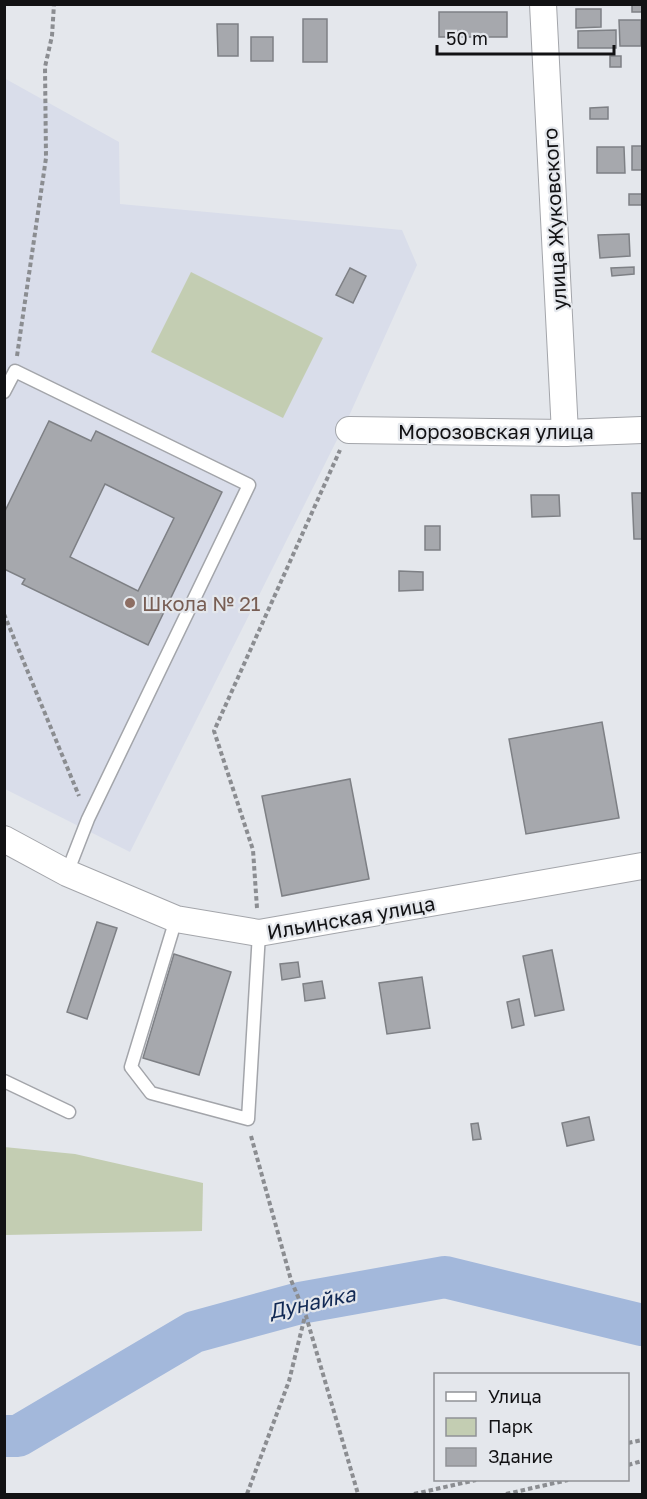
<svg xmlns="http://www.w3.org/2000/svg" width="647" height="1499" font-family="'Golos Text',sans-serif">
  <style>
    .built { fill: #d9ddea }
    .green { fill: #c3cdb2 }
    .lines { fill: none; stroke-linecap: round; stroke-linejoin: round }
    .river { stroke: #a3b8db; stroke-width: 42 }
    .building { fill: #a6a8ad; stroke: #7e8085; stroke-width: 1.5; fill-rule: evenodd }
    .service-casing { stroke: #a3a5aa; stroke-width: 15 }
    .minor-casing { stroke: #a3a5aa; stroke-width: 28 }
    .path { stroke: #8b8d91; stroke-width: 4; stroke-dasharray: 4.5 3; stroke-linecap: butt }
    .service { stroke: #fff; stroke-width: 12 }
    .minor { stroke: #fff; stroke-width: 26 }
    .education-dot { fill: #8d6e63; stroke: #e4e7ec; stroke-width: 2 }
    .labels { text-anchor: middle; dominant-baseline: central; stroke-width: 4.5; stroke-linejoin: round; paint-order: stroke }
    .street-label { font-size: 20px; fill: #121214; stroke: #e4e7ec }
    .education-label { font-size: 20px; fill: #785e54; stroke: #e4e7ec; text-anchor: start }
    .water-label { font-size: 21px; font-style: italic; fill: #112954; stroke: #e4e7ec }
  </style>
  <rect width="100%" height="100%" fill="#e4e7ec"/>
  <path class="built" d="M4,78L119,142L120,204L402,230L417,265L349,416L130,852L5,789Z"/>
  <g class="green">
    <path d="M191,272L323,338L283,418L151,352Z"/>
    <path d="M4,1147L75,1154L203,1183L202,1231L5,1235Z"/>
  </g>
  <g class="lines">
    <path class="river" d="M4,1436H18L194,1332L300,1303L445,1277L642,1325"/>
  </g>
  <g class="building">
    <rect x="632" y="4" width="10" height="8"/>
    <path d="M576,9H601V27L576,28Z"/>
    <rect x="439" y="12" width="68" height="25"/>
    <rect x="303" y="19" width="24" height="43"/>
    <path d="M619,20H641V46H620Z"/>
    <path d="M217,24H238V56H218Z"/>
    <path d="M616,30V48H578V31Z"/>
    <rect x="251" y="37" width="22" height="24"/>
    <rect x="610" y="56" width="11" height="11"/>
    <path d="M608,107V119H590V108Z"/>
    <rect x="632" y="146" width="10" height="24"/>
    <path d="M597,147H624L625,173H597Z"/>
    <rect x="629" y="194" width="13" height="11"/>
    <path d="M629,234L630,256L600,258L598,235Z"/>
    <path d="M634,267V274L612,276L611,268Z"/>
    <path d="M350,268L366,276L353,303L336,295Z"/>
    <path d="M49,421L91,441L96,431L222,492L148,645L22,584L25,579L4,569V513ZM105,484L174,518L138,591L70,557Z"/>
    <path d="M632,493H642V539H634Z"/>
    <path d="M531,495H559L560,516L532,517Z"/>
    <rect x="425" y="526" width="15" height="24"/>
    <path d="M399,571L423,572V590L399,591Z"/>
    <path d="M602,722L619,818L526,834L509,739Z"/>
    <path d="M350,779L369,879L282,896L262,796Z"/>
    <path d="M97,922L117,928L87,1019L67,1012Z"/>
    <path d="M552,950L564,1010L535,1016L523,956Z"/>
    <path d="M174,954L231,972L199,1075L143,1058Z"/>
    <path d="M298,962L300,977L282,980L280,964Z"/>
    <path d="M422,977L430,1028L387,1034L379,983Z"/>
    <path d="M322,981L325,998L305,1001L303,984Z"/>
    <path d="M519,999L524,1025L512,1028L507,1002Z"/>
    <path d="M589,1117L594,1140L567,1146L562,1123Z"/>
    <path d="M478,1123L481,1139L473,1140L471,1124Z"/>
  </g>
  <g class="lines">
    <defs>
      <g id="service">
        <path d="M4,392L15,371L249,485L88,819L67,873"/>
        <path d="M176,919L131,1067L151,1093L248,1119L259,933"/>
        <path d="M4,1081L69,1112"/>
      </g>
      <g id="minor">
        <path d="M543,4L565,433"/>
        <path d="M349,430L565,433L642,430"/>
        <path d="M4,839L67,873L176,919L259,933L642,866"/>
      </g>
    </defs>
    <use href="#service" class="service-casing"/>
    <use href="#minor" class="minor-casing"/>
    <g class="path">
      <path d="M17,356L46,158L45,67L52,36L54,4"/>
      <path d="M4,614L79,796"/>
      <path d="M257,908L253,850L214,731L340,450"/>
      <path d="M251,1136L291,1280L306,1316L358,1494"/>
      <path d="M628,1443L642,1440"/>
      <path d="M628,1465L642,1461"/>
      <path d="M247,1494L289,1381L305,1316"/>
      <path d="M414,1494L476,1480"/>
      <path d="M506,1494L568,1480"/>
    </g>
    <use href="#service" class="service"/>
    <use href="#minor" class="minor"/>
  </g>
  <circle class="education-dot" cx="130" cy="603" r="6"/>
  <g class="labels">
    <g class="street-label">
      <text transform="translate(554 219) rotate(-93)">улица Жуковского</text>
      <text x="496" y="431">Морозовская улица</text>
      <text transform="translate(351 917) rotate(-10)">Ильинская улица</text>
    </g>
    <g class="education-label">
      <text x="142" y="603">Школа № 21</text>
    </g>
    <g class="water-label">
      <text transform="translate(312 1302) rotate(-12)">Дунайка</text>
    </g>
  </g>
  <rect width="647" height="1499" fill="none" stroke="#121214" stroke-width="12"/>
  <rect x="434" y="1373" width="195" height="108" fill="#e4e7ec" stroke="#909296" stroke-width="1.5"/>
  <rect x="446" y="1392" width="30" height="9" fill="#ffffff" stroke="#909296" stroke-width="1.5"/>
  <text x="488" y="1403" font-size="18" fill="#121214">Улица</text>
  <rect x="446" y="1418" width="30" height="18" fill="#c3cdb2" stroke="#909296" stroke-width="1.5"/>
  <text x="488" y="1433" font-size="18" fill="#121214">Парк</text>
  <rect x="446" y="1448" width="30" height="18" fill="#a6a8ad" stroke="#909296" stroke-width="1.5"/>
  <text x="488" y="1463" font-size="18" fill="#121214">Здание</text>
  <path d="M437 45v9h177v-9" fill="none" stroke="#121214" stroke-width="3"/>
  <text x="446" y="45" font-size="18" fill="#121214" stroke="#e4e7ec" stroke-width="4.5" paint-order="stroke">50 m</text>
</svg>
